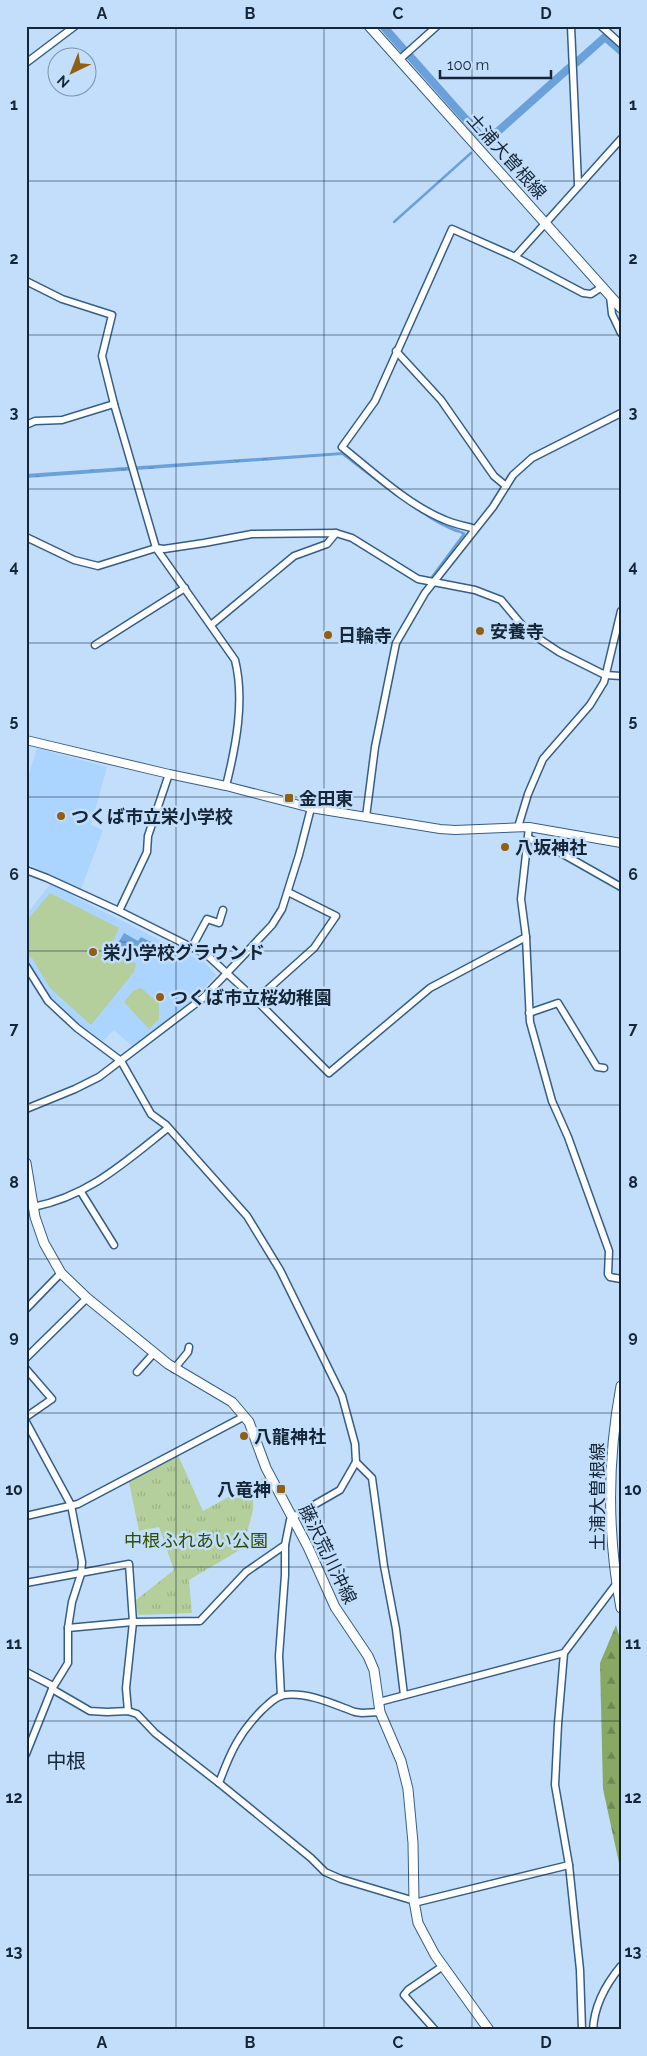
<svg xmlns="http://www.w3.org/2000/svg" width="647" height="2056" font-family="Raleway,'Noto Sans JP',sans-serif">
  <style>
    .built { fill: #abd4fe }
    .grass { fill: url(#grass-tufts) }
    .forest { fill: url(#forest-firs) }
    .pitch { fill: #b4cf9b }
    .water { fill: url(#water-ripples) }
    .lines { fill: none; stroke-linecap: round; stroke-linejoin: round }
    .stream { stroke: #6aa1da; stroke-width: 2.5 }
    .canal { stroke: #6aa1da; stroke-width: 8 }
    .minor-casing { stroke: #355e87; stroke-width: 9 }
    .tertiary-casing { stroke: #355e87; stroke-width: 10 }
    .secondary-casing { stroke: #355e87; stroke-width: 11 }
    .minor { stroke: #fff; stroke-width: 6 }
    .tertiary { stroke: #fff; stroke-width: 8 }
    .secondary { stroke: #fff; stroke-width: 9 }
    .grid { fill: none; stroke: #152638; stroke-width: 1; stroke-opacity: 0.55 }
    .poi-dot { fill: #925e12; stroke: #c3defa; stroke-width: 2 }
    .labels { text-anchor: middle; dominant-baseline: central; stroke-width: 5; stroke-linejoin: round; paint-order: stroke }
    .street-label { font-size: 18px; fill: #152638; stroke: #c3defa }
    .poi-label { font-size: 18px; font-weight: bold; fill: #152638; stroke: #c3defa; text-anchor: start }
    .park-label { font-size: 18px; fill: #304e00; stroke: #c3defa }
    .quarter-label { font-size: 20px; fill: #152638; stroke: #c3defa }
    .neatline { fill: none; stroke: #152638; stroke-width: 2 }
    .grid-label { font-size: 16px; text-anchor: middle; font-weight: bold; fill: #152638 }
  </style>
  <defs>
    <pattern id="grass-tufts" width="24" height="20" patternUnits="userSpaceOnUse" patternTransform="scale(1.25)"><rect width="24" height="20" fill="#b4cf9b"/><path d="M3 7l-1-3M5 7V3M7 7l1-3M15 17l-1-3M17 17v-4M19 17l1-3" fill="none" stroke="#9ab286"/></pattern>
    <pattern id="forest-firs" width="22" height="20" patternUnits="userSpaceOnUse" patternTransform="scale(1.25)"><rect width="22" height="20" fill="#87a964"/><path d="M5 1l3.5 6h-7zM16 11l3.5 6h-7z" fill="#6d8953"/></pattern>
    <pattern id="water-ripples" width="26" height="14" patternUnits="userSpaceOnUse" patternTransform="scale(1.25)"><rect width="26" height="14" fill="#6aa1da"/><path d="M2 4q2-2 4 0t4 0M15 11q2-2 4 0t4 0" fill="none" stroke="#5683b2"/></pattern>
  </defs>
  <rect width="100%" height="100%" fill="#c3defa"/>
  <g class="built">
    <path d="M37,748L107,767L91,825L103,830L81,889L26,863V820L29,812L26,811V784Z"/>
    <path d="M51,883L77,898L205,963L216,975L192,1001L133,1047L114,1030L103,1041L81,1025L46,993L26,961V915Z"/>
  </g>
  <path class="grass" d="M178,1455L203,1511L267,1476L273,1489L253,1499V1510L243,1548L189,1580L192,1613L138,1615L136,1600L174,1570L159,1527L139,1531L129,1482Z"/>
  <path class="forest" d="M616,1625L621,1642V1872L603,1789L600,1663Z"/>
  <g class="pitch">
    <path d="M50,893L119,928L111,946L136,964L134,972L91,1025L50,988L32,958L26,955V922Z"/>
    <path d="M141,988L159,1004V1019L149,1029L124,1002L134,990Z"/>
  </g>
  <g class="water">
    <path d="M343,452L444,524L466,533C447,539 361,469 342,455L26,478V474Z"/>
    <path d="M124,933L138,941L141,937L151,942L141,959L117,945Z"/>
  </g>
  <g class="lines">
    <g class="stream">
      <path d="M394,222L471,153"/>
      <path d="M432,577L464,534L462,533"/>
    </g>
    <g class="canal">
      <path d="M383,26L404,50"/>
      <path d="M408,54L486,142L569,68"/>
      <path d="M577,62L605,37L621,51"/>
    </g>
    <defs>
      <g id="minor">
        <path d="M571,26L578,184"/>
        <path d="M601,26L621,44"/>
        <path d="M399,60L437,26"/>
        <path d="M26,63L75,26"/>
        <path d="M515,257L621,139"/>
        <path d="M26,281L62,299L112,315L102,356L114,404L156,548L235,660C245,700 236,746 226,786"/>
        <path d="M610,296L612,314L621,333"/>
        <path d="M396,351L441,400L494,476L506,486"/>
        <path d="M26,425L35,421L62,420L114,404"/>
        <path d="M475,529C465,526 454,524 445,520C408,505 373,472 342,447L375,401L452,229L515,257L583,293L591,294L602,287"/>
        <path d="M26,537L74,560L98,566L156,548L164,549L204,543L252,534L336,533L352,538L418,579L475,590L501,600L526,630L559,652L605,675L621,676"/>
        <path d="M211,625L294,556L327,544L336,533"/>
        <path d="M95,645L185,588"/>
        <path d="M366,817L375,747L396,643L425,593L493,507L513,475L532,458L621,413"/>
        <path d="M518,827L528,794L543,759L590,705L604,682L621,611"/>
        <path d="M529,827L521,899L526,937L530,1022L552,1101L568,1137L609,1251L608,1274L610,1277L621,1279"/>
        <path d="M528,838L561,853L621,887"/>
        <path d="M26,870L47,878L119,911L207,955L256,1000L329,1073L430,988L526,937"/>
        <path d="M119,911L147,852L148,836L169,774"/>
        <path d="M192,947L207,919L219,923L223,910"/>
        <path d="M26,966L48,1001L77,1028L121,1061L151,1114L166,1125L247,1216L280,1270L342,1396L355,1444L356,1462L340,1490L293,1517L290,1520L285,1545L246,1572L200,1621L133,1622L68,1628"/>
        <path d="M256,1000L314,948L336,916L288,892"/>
        <path d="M529,1013L558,1003L597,1067L604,1068"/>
        <path d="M26,1109L75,1089L99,1077L203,998L227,973L272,925L282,909L299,855L311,808"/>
        <path d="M81,1192L114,1245"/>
        <path d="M26,1203L33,1207C89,1196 125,1162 168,1128"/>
        <path d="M26,1309L61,1273"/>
        <path d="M26,1358L87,1298"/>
        <path d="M26,1369L52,1399L26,1417"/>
        <path d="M174,1369L188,1352L189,1347"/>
        <path d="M137,1372L154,1353"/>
        <path d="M26,1422L71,1505L82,1562L81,1574L72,1602L68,1628V1663L52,1689L26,1754"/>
        <path d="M356,1462L372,1478L384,1566L396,1629L404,1695"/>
        <path d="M26,1516L78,1504L245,1416"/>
        <path d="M26,1583L129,1564L133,1622L126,1688L128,1711"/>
        <path d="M26,1672L53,1686"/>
        <path d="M52,1689L90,1711L107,1712L128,1711L137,1714L155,1733L219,1783L311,1858L325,1872L341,1879L418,1902L569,1865"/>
        <path d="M281,1696L279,1656L285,1575V1545"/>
        <path d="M379,1702L564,1653"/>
        <path d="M219,1783C230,1753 239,1733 262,1710C269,1704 274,1697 284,1695C308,1692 333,1704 355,1712L362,1713L380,1712"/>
        <path d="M435,2030L404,1995L408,1990L443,1966"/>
        <path d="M582,2030L580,1970L569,1865L555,1785L558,1724L564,1653L617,1583"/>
        <path d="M593,2030C594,2007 606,1984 621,1966"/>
      </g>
      <path id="tertiary" d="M26,740L169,774L226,786L311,808L440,829L455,830L529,827L621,843"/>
      <g id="secondary">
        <path d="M369,26L621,308"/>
        <path d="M26,1163L35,1217L44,1243L61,1273L87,1298L168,1364L232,1402L249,1422L266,1468L308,1547L335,1607L368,1656L374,1670L380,1712L401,1761L408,1789L413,1843L414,1901L418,1923L435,1955L489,2030"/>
        <path d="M621,1386C607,1461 607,1534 621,1608"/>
      </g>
    </defs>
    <use href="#minor" class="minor-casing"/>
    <use href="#tertiary" class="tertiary-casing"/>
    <use href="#secondary" class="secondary-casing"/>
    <use href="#minor" class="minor"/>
    <use href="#tertiary" class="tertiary"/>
    <use href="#secondary" class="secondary"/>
  </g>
  <path class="grid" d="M176,26V2030M324,26V2030M472,26V2030M26,181H621M26,335H621M26,489H621M26,643H621M26,797H621M26,951H621M26,1105H621M26,1259H621M26,1413H621M26,1567H621M26,1721H621M26,1875H621"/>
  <g class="poi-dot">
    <circle cx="480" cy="631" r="5"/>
    <circle cx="328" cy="635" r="5"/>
    <rect x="284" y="793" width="10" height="10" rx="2.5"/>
    <circle cx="61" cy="816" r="5"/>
    <circle cx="505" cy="847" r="5"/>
    <circle cx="93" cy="952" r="5"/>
    <circle cx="160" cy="997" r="5"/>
    <circle cx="244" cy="1436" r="5"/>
    <rect x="276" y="1484" width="10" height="10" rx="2.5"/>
  </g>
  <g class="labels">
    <g class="street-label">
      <text transform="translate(507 156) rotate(48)">土浦大曽根線</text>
      <text transform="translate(597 1497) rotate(-90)">土浦大曽根線</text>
      <text transform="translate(328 1554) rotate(64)">藤沢荒川沖線</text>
    </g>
    <g class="poi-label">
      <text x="490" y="631">安養寺</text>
      <text x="338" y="635">日輪寺</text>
      <text x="299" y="798">金田東</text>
      <text x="71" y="816">つくば市立栄小学校</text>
      <text x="515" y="847">八坂神社</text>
      <text x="103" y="952">栄小学校グラウンド</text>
      <text x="170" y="997">つくば市立桜幼稚園</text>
      <text x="254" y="1436">八龍神社</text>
      <text x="271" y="1489" text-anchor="end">八竜神</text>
    </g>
    <g class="park-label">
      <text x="196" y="1540">中根ふれあい公園</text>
    </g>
    <g class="quarter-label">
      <text x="66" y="1761">中根</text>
    </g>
  </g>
  <rect width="647" height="2056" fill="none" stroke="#c3defa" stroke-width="55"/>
  <g transform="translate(72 72) rotate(223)"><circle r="24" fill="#c3defa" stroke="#7d94ac"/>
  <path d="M0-4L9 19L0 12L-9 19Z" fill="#925e12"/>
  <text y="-8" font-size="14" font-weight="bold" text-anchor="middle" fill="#152638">N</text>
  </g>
  <path d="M440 70v8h111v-8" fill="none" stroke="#152638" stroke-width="2.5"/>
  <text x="447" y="70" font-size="15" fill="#152638" stroke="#c3defa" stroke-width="4" paint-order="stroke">100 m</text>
  <rect x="28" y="28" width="592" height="2000" class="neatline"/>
  <g class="grid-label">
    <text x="102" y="19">A</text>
    <text x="250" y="19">B</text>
    <text x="398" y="19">C</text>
    <text x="546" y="19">D</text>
    <text x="14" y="110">1</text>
    <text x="633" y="110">1</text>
    <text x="14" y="264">2</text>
    <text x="633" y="264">2</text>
    <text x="14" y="418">3</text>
    <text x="633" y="418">3</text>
    <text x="14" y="572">4</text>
    <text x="633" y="572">4</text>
    <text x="14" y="726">5</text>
    <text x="633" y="726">5</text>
    <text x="14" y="880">6</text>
    <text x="633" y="880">6</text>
    <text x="14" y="1034">7</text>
    <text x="633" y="1034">7</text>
    <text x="14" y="1188">8</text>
    <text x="633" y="1188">8</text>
    <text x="14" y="1342">9</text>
    <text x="633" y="1342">9</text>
    <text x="14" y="1495">10</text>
    <text x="633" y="1495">10</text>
    <text x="14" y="1649">11</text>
    <text x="633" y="1649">11</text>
    <text x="14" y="1803">12</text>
    <text x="633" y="1803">12</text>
    <text x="14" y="1957">13</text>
    <text x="633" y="1957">13</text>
    <text x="102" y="2048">A</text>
    <text x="250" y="2048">B</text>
    <text x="398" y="2048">C</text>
    <text x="546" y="2048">D</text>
  </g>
</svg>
